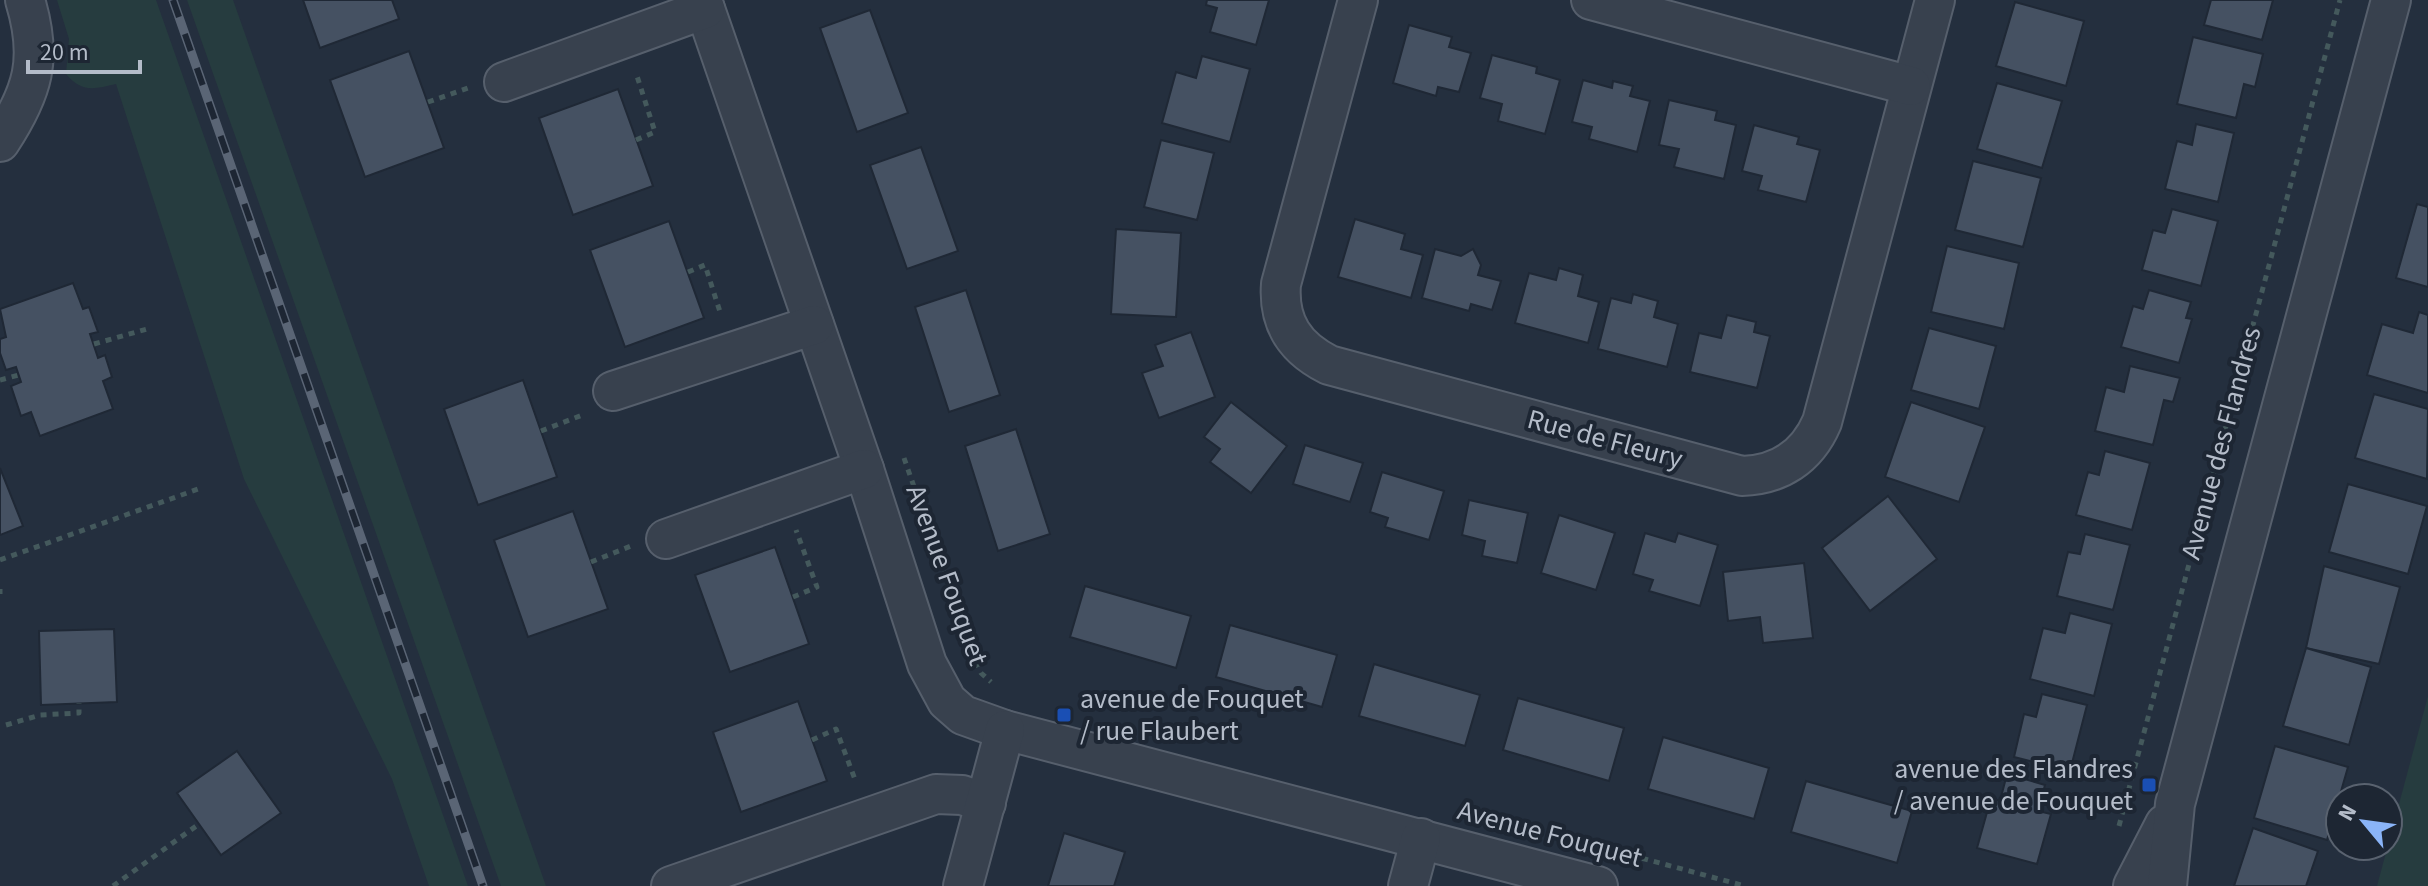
<svg xmlns="http://www.w3.org/2000/svg" width="2428" height="886" font-family="'Source Sans 3',sans-serif">
  <style>
    .green { fill: #263c3f }
    .building { fill: #455162; stroke: #1f2835; stroke-width: 2 }
    .lines { fill: none; stroke-linecap: round; stroke-linejoin: round }
    .minor-casing { stroke: #565f6c; stroke-width: 42 }
    .path { stroke: #44595c; stroke-width: 5; stroke-dasharray: 6 6; stroke-linecap: butt }
    .minor { stroke: #38414e; stroke-width: 38 }
    .rail-casing { stroke: #5a6575; stroke-width: 9 }
    .rail { stroke: #1d2633; stroke-width: 6; stroke-dasharray: 18; stroke-linecap: butt }
    .transit-dot { fill: #1a4fb4; stroke: #1d2633; stroke-width: 3 }
    .labels { text-anchor: middle; dominant-baseline: central; stroke-width: 8; stroke-linejoin: round; paint-order: stroke }
    .street-label { font-size: 28px; fill: #b4bcc9; stroke: #1d2633 }
    .poi-label { font-size: 28px; fill: #b4bcc9; stroke: #1d2633; text-anchor: start }
  </style>
  <rect width="100%" height="100%" fill="#242f3e"/>
  <g class="green">
    <path d="M57,0H156L468,886H429L392,779L244,479L116,84C94,89 82,93 66,74L69,39Z"/>
    <path d="M187,0H233L546,886H501Z"/>
    <path d="M2428,696V886H2377Z"/>
  </g>
  <g class="building">
    <path d="M303,0H392L399,19L320,48Z"/>
    <path d="M1207,0H1269L1256,45L1210,32L1217,8L1206,5Z"/>
    <path d="M2211,0H2273L2262,40L2204,25Z"/>
    <path d="M2015,2L2084,21L2066,86L1996,66Z"/>
    <path d="M870,10L908,113L857,132L820,28Z"/>
    <path d="M1409,25L1452,37L1449,47L1471,53L1459,92L1438,87L1436,96L1393,83Z"/>
    <path d="M2193,37L2263,54L2255,87L2244,84L2236,118L2177,104Z"/>
    <path d="M409,51L444,148L365,177L330,80Z"/>
    <path d="M1492,55L1537,67L1536,73L1560,80L1545,134L1498,121L1502,104L1480,98Z"/>
    <path d="M1202,56L1250,69L1230,142L1162,123L1176,72L1196,78Z"/>
    <path d="M1583,80L1612,88L1613,81L1633,86L1630,96L1650,101L1637,152L1589,139L1592,127L1572,122Z"/>
    <path d="M1997,83L2062,101L2042,168L1977,149Z"/>
    <path d="M618,89L653,186L573,215L539,118Z"/>
    <path d="M1669,100L1717,111L1715,120L1736,125L1724,179L1674,167L1679,149L1659,145Z"/>
    <path d="M2196,124L2234,133L2218,202L2165,189L2177,141L2192,145Z"/>
    <path d="M1754,125L1799,137L1797,144L1820,150L1806,202L1758,190L1762,176L1742,171Z"/>
    <path d="M1161,140L1214,153L1197,220L1144,207Z"/>
    <path d="M921,147L958,251L907,269L870,165Z"/>
    <path d="M1973,161L2041,178L2023,247L1955,230Z"/>
    <path d="M2417,204L2428,207V287L2396,278Z"/>
    <path d="M2172,209L2218,221L2201,286L2142,270L2153,230L2165,233Z"/>
    <path d="M1355,219L1405,234L1401,249L1423,255L1411,298L1338,277Z"/>
    <path d="M669,221L704,318L625,347L590,250Z"/>
    <path d="M1116,229L1181,233L1176,317L1111,314Z"/>
    <path d="M1947,246L2019,263L2004,329L1931,312Z"/>
    <path d="M1435,249L1461,256L1473,249L1481,265L1478,275L1501,281L1492,310L1471,304L1469,311L1422,298Z"/>
    <path d="M1559,268L1583,275L1578,296L1599,302L1588,343L1515,323L1529,273L1556,280Z"/>
    <path d="M73,283L83,309L89,307L98,332L90,334L98,358L105,355L112,377L103,381L113,409L40,436L31,412L21,416L11,386L21,382L16,367L6,370L0,353V339L6,337L0,309Z"/>
    <path d="M966,290L1000,395L949,412L915,307Z"/>
    <path d="M2149,290L2191,302L2186,318L2192,319L2179,363L2121,347L2133,306L2143,309Z"/>
    <path d="M1633,294L1658,301L1654,317L1678,324L1667,367L1598,349L1611,298L1631,303Z"/>
    <path d="M2419,312L2428,315V393L2367,375L2382,324L2413,333Z"/>
    <path d="M1727,315L1756,322L1754,332L1770,336L1757,388L1690,372L1699,333L1721,338Z"/>
    <path d="M1929,328L1996,346L1979,409L1911,390Z"/>
    <path d="M1191,332L1215,397L1159,418L1142,373L1163,366L1155,345Z"/>
    <path d="M2130,366L2180,378L2173,402L2164,400L2153,445L2095,431L2106,387L2124,392Z"/>
    <path d="M523,380L557,477L478,505L444,409Z"/>
    <path d="M2374,394L2428,409L2427,479L2355,458Z"/>
    <path d="M1231,402L1287,446L1251,493L1210,462L1220,449L1204,437Z"/>
    <path d="M1911,402L1985,427L1959,502L1885,477Z"/>
    <path d="M1016,429L1050,534L998,551L965,446Z"/>
    <path d="M1305,445L1363,463L1350,502L1293,484Z"/>
    <path d="M2105,451L2150,463L2132,530L2076,515L2088,472L2099,475Z"/>
    <path d="M0,468L23,526L0,535Z"/>
    <path d="M1382,472L1444,491L1429,540L1385,527L1388,518L1370,512Z"/>
    <path d="M2348,484L2427,506L2408,574L2329,552Z"/>
    <path d="M1888,496L1937,559L1870,611L1822,548Z"/>
    <path d="M1469,500L1528,513L1517,563L1482,556L1485,541L1462,535Z"/>
    <path d="M573,511L608,609L528,637L494,540Z"/>
    <path d="M1559,515L1615,533L1596,590L1541,573Z"/>
    <path d="M1645,533L1675,542L1678,533L1718,545L1700,606L1649,591L1653,580L1633,574Z"/>
    <path d="M2085,534L2130,545L2113,610L2057,596L2068,552L2080,554Z"/>
    <path d="M775,547L809,644L730,672L695,575Z"/>
    <path d="M1804,563L1813,638L1763,643L1760,617L1728,621L1723,572Z"/>
    <path d="M2324,566L2400,587L2379,664L2306,648Z"/>
    <path d="M1085,586L1191,616L1176,668L1070,637Z"/>
    <path d="M2070,613L2112,624L2094,696L2030,679L2043,628L2065,633Z"/>
    <path d="M1230,625L1337,655L1322,707L1216,677Z"/>
    <path d="M114,629L117,702L41,705L39,631Z"/>
    <path d="M2306,648L2371,667L2349,745L2283,726Z"/>
    <path d="M1374,664L1480,695L1465,746L1359,716Z"/>
    <path d="M2042,694L2087,705L2070,771L2014,757L2024,714L2036,717Z"/>
    <path d="M1518,698L1624,728L1609,781L1503,750Z"/>
    <path d="M798,701L827,781L741,812L713,732Z"/>
    <path d="M1663,737L1769,768L1754,819L1648,789Z"/>
    <path d="M2275,746L2348,767L2327,840L2254,818Z"/>
    <path d="M237,751L281,813L221,855L177,793Z"/>
    <path d="M2007,774L2045,785L2038,811L2051,814L2037,864L1977,848L1991,798L2000,801Z"/>
    <path d="M1806,781L1912,811L1897,863L1791,832Z"/>
    <path d="M2253,828L2318,851L2306,886H2234Z"/>
    <path d="M1064,833L1125,852L1114,886H1048Z"/>
  </g>
  <g class="lines">
    <defs>
      <g id="minor">
        <path d="M702,0L864,469L927,664L947,701L963,715L1005,730L1598,886"/>
        <path d="M1358,0L1281,284C1278,323 1295,348 1329,365L1742,476C1779,475 1807,457 1822,422L1935,0"/>
        <path d="M1591,0L1911,86"/>
        <path d="M504,82L705,9"/>
        <path d="M0,142C33,92 43,59 25,0"/>
        <path d="M613,391L814,325"/>
        <path d="M666,539L864,469"/>
        <path d="M671,886L936,794L962,795L986,803"/>
        <path d="M963,886L1005,730"/>
        <path d="M1408,886L1421,838"/>
        <path d="M2133,886L2165,824"/>
        <path d="M2167,886L2175,804L2391,0"/>
      </g>
    </defs>
    <use href="#minor" class="minor-casing"/>
    <g class="path">
      <path d="M428,102L468,88"/>
      <path d="M636,140L655,132L636,73"/>
      <path d="M688,272L705,265L721,315"/>
      <path d="M94,344L147,329"/>
      <path d="M0,380L19,375"/>
      <path d="M541,431L585,414"/>
      <path d="M904,458L974,659L981,673L991,682"/>
      <path d="M0,560L201,488"/>
      <path d="M591,562L631,546"/>
      <path d="M0,589V594"/>
      <path d="M793,597L817,587L796,530"/>
      <path d="M6,725L40,715L79,713V703"/>
      <path d="M812,740L836,729L856,782"/>
      <path d="M2119,826L2340,0"/>
      <path d="M1619,852L1745,886"/>
      <path d="M113,886L199,824"/>
    </g>
    <use href="#minor" class="minor"/>
    <defs>
      <path id="rail" d="M173,0L483,886"/>
    </defs>
    <use href="#rail" class="rail-casing"/>
    <use href="#rail" class="rail"/>
  </g>
  <g class="transit-dot">
    <rect x="1056" y="707" width="16" height="16" rx="4"/>
    <rect x="2141" y="777" width="16" height="16" rx="4"/>
  </g>
  <g class="labels">
    <g class="street-label">
      <text transform="translate(1605 439) rotate(15)">Rue de Fleury</text>
      <text transform="translate(2221 443) rotate(-75)">Avenue des Flandres</text>
      <text transform="translate(947 575) rotate(70)">Avenue Fouquet</text>
      <text transform="translate(1550 834) rotate(15)">Avenue Fouquet</text>
    </g>
    <g class="poi-label">
      <text x="1080" y="699">avenue de Fouquet<tspan x="1080" dy="32">/ rue Flaubert</tspan></text>
      <text x="2133" y="769" text-anchor="end">avenue des Flandres<tspan x="2133" dy="32">/ avenue de Fouquet</tspan></text>
    </g>
  </g>
  <g transform="translate(2364 822) rotate(299)"><circle r="38" fill="#1d2633" stroke="#59626f" stroke-width="2"/>
  <path d="M0-6L14 30L0 20L-14 30Z" fill="#8ab4f8"/>
  <text y="-12" font-size="22" font-weight="bold" text-anchor="middle" fill="#b4bcc9">N</text>
  </g>
  <path d="M28 60v12h112v-12" fill="none" stroke="#b4bcc9" stroke-width="4"/>
  <text x="40" y="60" font-size="24" fill="#b4bcc9" stroke="#1d2633" stroke-width="6" paint-order="stroke">20 m</text>
</svg>
